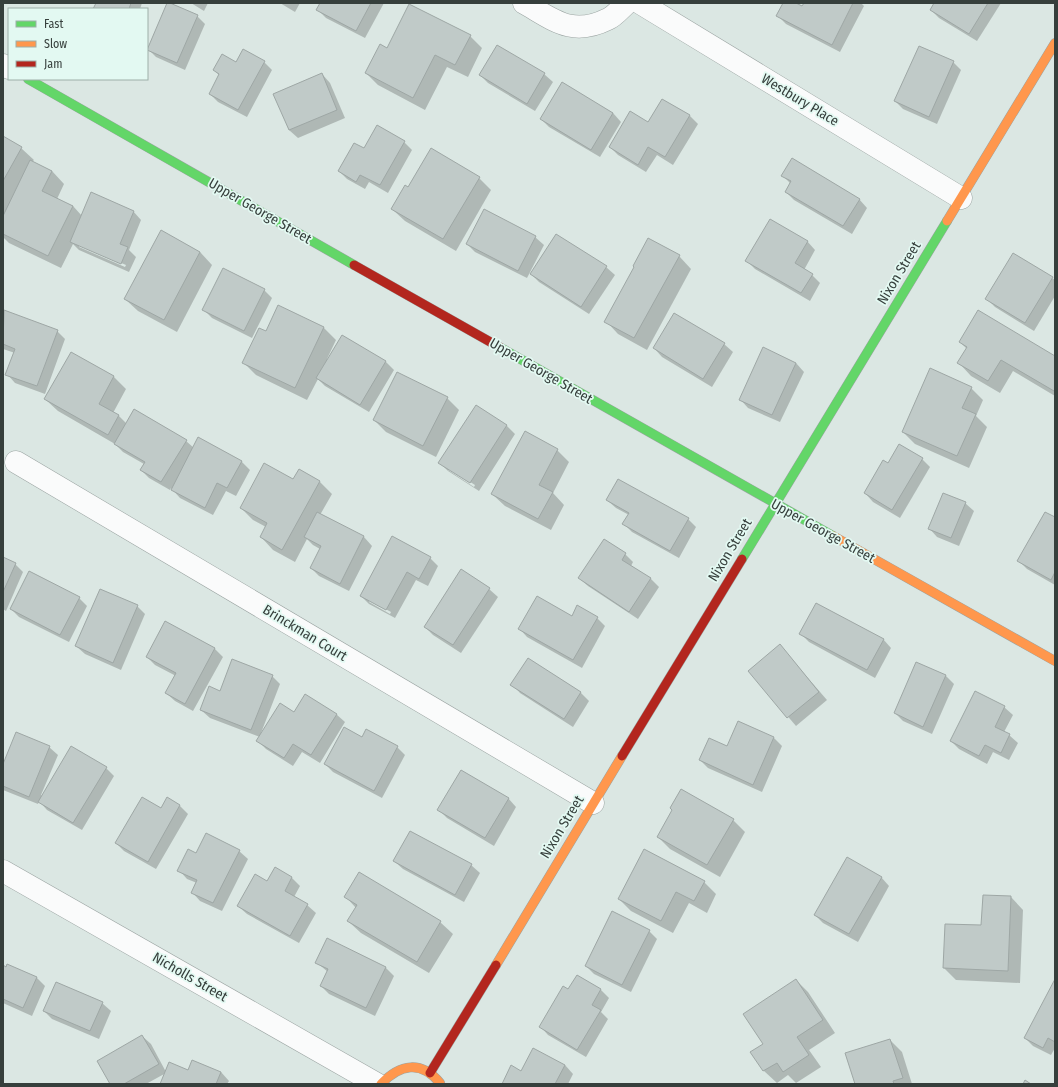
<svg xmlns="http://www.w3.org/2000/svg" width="1058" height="1087" font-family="'Fira Sans Condensed',sans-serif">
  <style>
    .shadow { fill: #0003; fill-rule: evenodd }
    .building { fill: #c0cac8; stroke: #9ea7a5 }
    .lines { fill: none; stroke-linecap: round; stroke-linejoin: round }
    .street-casing { stroke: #9ba4a2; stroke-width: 23 }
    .fast-casing { stroke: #9ba4a2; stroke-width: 10 }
    .slow-casing { stroke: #9ba4a2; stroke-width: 10 }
    .jam-casing { stroke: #9ba4a2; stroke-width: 10 }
    .street { stroke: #fafbfb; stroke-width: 22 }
    .fast { stroke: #63d668; stroke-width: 9 }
    .slow { stroke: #ff974d; stroke-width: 9 }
    .jam { stroke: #b3261e; stroke-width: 9 }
    .labels { text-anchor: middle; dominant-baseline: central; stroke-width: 3.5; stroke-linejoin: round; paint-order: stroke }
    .street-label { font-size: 14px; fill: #363f3c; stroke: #e3f9f2 }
  </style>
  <rect width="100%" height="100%" fill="#dbe7e3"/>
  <g class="shadow">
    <path d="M97,3H142L140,9H94Z"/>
    <path d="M191,3H208L204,11Z"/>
    <path d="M280,3H300L295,12Z"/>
    <path d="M321,3H384L365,38L326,18L318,10Z"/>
    <path d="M784,3H794L802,8L805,3H861L864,6L840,52L786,24L778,16Z"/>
    <path d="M935,3H1001L977,41L939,18L931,10Z"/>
    <path d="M197,16L205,24L185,70L156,57L148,49Z"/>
    <path d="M470,36L482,48L468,77L447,67L425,110L378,85L366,73L387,49Z"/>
    <path d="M264,62L272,70L247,117L218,102L210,94L220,76L214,70Z"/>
    <path d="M953,62L961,70L937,124L903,109L895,101Z"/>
    <path d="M322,74L330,83L345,118L298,138L289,130L275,94Z"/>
    <path d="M544,74L553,82L535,111L488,83L480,75Z"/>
    <path d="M562,84L613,113L621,122L600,157L549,127L541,119Z"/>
    <path d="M662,100L690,116L698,124L673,165L657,155L646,172L618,155L610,147L648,123Z"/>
    <path d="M3,137L21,148L34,160L32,162L52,171L64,184L57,199L73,206L82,216L133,211L141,220L129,250L136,257L129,272L79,250L73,244L61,268L9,243L3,237ZM79,245L126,265L125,267L79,247Z"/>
    <path d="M404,142L412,150L388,193L369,182L365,189L347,179L339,171L364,150Z"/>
    <path d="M783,176L859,199L867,208L852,234L794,200L786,192L791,184Z"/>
    <path d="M479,178L491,190L456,251L405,221L392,209L409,188Z"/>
    <path d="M161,232L200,252L212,265L177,332L138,311L125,299Z"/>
    <path d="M556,235L606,267L615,275L589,314L539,282L531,274Z"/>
    <path d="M535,237L544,245L527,278L475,252L467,244Z"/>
    <path d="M807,241L815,250L804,270L812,275L820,283L810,301L755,269L747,261Z"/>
    <path d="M1014,254L1055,280V296L1034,331L995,307L987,299Z"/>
    <path d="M679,256L691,269L647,350L618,334L606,321Z"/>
    <path d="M264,290L272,298L252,338L212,318L204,310Z"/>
    <path d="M278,306L324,328L336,340L327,359L328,360L343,336L386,362L394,370L369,412L325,386L318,379L307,400L256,375L244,363L266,333Z"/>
    <path d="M4,311L57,331L65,339L45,394L15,383L7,374L15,353L3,349V314Z"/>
    <path d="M960,342L1055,357V396L1013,371L1000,393L971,376L959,363L967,349Z"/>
    <path d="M724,344L733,352L712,387L662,357L654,348Z"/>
    <path d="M71,353L114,377L126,389L113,413L118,415L127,424L186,441L194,448L241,461L250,470L236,496L226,491L213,515L180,498L171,488L170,490L149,478L141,470L144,464L123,452L115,444L58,411L45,399Z"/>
    <path d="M796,363L804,372L780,422L748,408L740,399Z"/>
    <path d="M971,388L983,400L976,416L987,427L969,468L915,444L903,432Z"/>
    <path d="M447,398L459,410L436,457L386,432L374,420Z"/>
    <path d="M476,407L507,426L515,434L479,491L448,471L440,463ZM448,468L475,485L474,487L448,470Z"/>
    <path d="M557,450L569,462L553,493L564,505L551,530L505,506L492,494Z"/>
    <path d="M922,459L930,467L900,518L873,502L865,493L888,464Z"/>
    <path d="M299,470L320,482L332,494L320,515L364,537L372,546L349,591L319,576L311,568L320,549L313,545L307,539L295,562L273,550L261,537L266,527L253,520L241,508L294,481Z"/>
    <path d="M607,500L688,519L696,527L679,558L632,532L624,524L629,515L616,508Z"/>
    <path d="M965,503L974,511L959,546L937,537L929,528Z"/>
    <path d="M1055,518V585L1027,569L1019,561Z"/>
    <path d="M625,554L633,562L631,566L651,579L659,587L638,619L588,586L579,578Z"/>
    <path d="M3,558L15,564L23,572L6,611L3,609Z"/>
    <path d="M430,558L438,566L428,586L416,580L395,618L369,604L361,596ZM369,600L391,612L390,614L369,602Z"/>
    <path d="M489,589L498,597L461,653L433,635L425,627Z"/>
    <path d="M79,598L87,606L69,642L19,617L11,609Z"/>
    <path d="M137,606L145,614L121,670L85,654L76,646Z"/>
    <path d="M572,617L597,618L605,626L582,668L527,637L519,628Z"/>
    <path d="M801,634L883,639L891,648L875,678L809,642Z"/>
    <path d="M780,646L827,700L796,726L749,671Z"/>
    <path d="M214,648L223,657L193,711L175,701L166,693L176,676L155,665L147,657Z"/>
    <path d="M528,659L581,693L589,701L573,727L520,693L512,684Z"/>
    <path d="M916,664L946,676L954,684L932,734L903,721L895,713Z"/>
    <path d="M272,676L280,684L261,733L295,714H336L345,722L320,763L302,752L293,766L266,749L258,741L260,737L210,718L201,710Z"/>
    <path d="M1004,707L1013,715L1004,732L1009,735L1018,743L1009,760L993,752L987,764L959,749L951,741Z"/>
    <path d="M739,722L774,738L782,746L762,792L708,768L700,760L728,747Z"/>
    <path d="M362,738L397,747L405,755L382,798L333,772L325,764Z"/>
    <path d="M49,747L58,755L41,795L42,796L106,768L114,776L82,830L47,810L39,801L38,804L3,790V767Z"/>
    <path d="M508,798L516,807L494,846L447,818L439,810Z"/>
    <path d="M167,799L180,806L188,814L156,869L124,851L116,843L161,809Z"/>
    <path d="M733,820L745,832L720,877L670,849L658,837Z"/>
    <path d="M410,832L471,865L480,873L464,902L403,869L394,861Z"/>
    <path d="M239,851L248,859L222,911L200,901L192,892L197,883L187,879L179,870L197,855Z"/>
    <path d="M275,869L292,878L300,886L294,897L307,905L316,913L299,943L247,914L238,906L267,882Z"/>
    <path d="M881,877L889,886L858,942L823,923L815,915Z"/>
    <path d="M704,882L716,894L707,913L689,903L673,933L631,911L619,899Z"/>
    <path d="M984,896L1011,897L1023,910L1020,983L956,980L944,968L982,926Z"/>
    <path d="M346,897L440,922L453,934L429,973L361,933L348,921L356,908Z"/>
    <path d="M649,931L657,939L631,992L594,974L586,966Z"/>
    <path d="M316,962L386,968L394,976L375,1016L329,994L321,986L328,972Z"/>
    <path d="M8,965L37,978L45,986L32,1016L3,1003V966L6,968Z"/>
    <path d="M577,976L601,990L609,998L601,1012L608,1019L586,1057L548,1035L540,1026L569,991Z"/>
    <path d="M796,980L808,992L835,1033L809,1050L821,1067L796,1083L788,1075L777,1083L764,1071L752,1053L764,1044Z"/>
    <path d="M1055,981V1048L1051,1055L1033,1046L1025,1038Z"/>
    <path d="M102,1003L111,1011L99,1039L52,1019L44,1011Z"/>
    <path d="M142,1036L151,1044L166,1072L188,1071L221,1072L229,1081L227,1084H161L166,1073L146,1084H112Z"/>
    <path d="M890,1040L902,1052L912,1084H856Z"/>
    <path d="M565,1065L573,1074L568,1084H503L521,1072Z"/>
  </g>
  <g class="building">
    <path d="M96,3H131L129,9H93Z"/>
    <path d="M167,3H170L198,15L177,63L147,50Z"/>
    <path d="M320,3H371L356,31L316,10Z"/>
    <path d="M783,3H796L802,6L804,3H853L832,45L776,16Z"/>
    <path d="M934,3H988L969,34L930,10Z"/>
    <path d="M409,4L471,35L455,65L435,55L413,98L365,73L380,44L387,48Z"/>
    <path d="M497,45L545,73L527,104L479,75Z"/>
    <path d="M919,46L954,61L929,117L894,101Z"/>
    <path d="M243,49L265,61L238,110L209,94L219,74L213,70L222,54L236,62Z"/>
    <path d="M322,73L337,110L289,130L273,94Z"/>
    <path d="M562,82L613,113L591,150L540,119Z"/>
    <path d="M662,99L690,115L665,157L648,147L638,165L609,147L630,111L648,122Z"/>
    <path d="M377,125L405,141L380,185L360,175L356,182L338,171L354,143L364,148Z"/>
    <path d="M3,136L22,147L3,181Z"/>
    <path d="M431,148L480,177L443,239L391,209L405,185L408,187Z"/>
    <path d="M792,158L860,199L843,226L785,192L791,181L781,176Z"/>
    <path d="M30,160L52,171L42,191L73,206L48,256L3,234V216Z"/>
    <path d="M91,192L134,211L120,244L128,247L121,264L70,242Z"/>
    <path d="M484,209L536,236L518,271L466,244Z"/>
    <path d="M770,219L808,241L795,263L813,274L801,293L745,261Z"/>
    <path d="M161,230L200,252L164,320L124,299Z"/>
    <path d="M556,234L607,266L581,307L530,274Z"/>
    <path d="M648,238L680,255L634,338L604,322L634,267L633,266Z"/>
    <path d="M1013,253L1053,277L1025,323L985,299Z"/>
    <path d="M223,268L265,289L244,331L202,310Z"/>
    <path d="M278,305L324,327L295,388L242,363L259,328L266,331Z"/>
    <path d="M4,310L58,330L37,386L5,375L15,349L3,344Z"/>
    <path d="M978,310L1055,356V389L1054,391L1001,360L988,381L957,363L967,347L959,342Z"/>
    <path d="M674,313L725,343L703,379L653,348Z"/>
    <path d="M342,335L386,361L360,405L316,378Z"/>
    <path d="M763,347L796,363L772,415L739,400Z"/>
    <path d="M71,352L114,376L99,404L119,415L108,435L44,399Z"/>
    <path d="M930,368L972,387L962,408L976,414L957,456L902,432Z"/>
    <path d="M397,372L448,397L423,446L373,420Z"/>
    <path d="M476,405L507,425L470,483L438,463Z"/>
    <path d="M134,409L187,440L161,482L140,470L145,462L114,444Z"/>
    <path d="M525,431L558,449L539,485L553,492L538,519L491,494Z"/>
    <path d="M198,437L242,461L227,488L217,483L205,508L171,490Z"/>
    <path d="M899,444L923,458L892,510L864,493L883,460L888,463Z"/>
    <path d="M264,463L293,479L299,469L320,481L282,550L260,537L267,523L240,508Z"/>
    <path d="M618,479L689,518L670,551L622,524L629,513L606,500Z"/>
    <path d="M943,493L966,502L951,538L928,529Z"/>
    <path d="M317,512L364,536L340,584L310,568L321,546L304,537Z"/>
    <path d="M1045,512L1055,517V572L1051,580L1017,561Z"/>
    <path d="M392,536L431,557L419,579L407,572L386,610L360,596Z"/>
    <path d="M604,539L626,553L622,560L651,578L629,612L578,578Z"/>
    <path d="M3,557L16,563L3,592Z"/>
    <path d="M461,569L490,588L453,645L424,627Z"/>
    <path d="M29,571L80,597L60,635L10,609Z"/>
    <path d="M100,589L138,605L113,663L75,646Z"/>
    <path d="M537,596L572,616L577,605L598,617L573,660L518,629Z"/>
    <path d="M816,603L884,639L867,670L799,634Z"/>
    <path d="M165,621L215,648L185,704L165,693L176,673L146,657Z"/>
    <path d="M780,644L819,692L787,718L748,671Z"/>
    <path d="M528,658L581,692L564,719L510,685Z"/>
    <path d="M232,659L273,675L251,730L200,710L209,686L220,691Z"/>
    <path d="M916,662L946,675L923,727L894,713Z"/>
    <path d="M975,691L1005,706L995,727L1010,734L1001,753L985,745L979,756L950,741Z"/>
    <path d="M305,694L337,714L311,755L293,744L284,758L256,741L280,703L294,712Z"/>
    <path d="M738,721L774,737L753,785L699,760L709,738L727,746Z"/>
    <path d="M344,727L362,737L366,729L398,746L374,791L324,764Z"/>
    <path d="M16,732L50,746L29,797L3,786V764Z"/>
    <path d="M71,746L107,767L73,823L38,802Z"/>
    <path d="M461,770L509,798L485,838L437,810Z"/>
    <path d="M681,789L734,819L707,865L657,837L672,810L670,808Z"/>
    <path d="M142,797L161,808L167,797L180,805L148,862L115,843Z"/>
    <path d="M410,831L472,864L455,895L393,861Z"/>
    <path d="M206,833L240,850L213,903L191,893L197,880L177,871L188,849L196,853Z"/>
    <path d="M644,849L705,881L694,901L676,892L661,921L618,899Z"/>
    <path d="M847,857L882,877L849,934L814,915Z"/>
    <path d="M275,867L292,877L285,891L308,904L290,936L237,906L255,874L267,881Z"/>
    <path d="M359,872L441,921L417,962L347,921L357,905L344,897Z"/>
    <path d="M983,895L1011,896L1008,971L943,968L945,924L981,925Z"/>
    <path d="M612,911L650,930L622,985L585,966Z"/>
    <path d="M327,938L386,967L366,1008L320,986L328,969L315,963Z"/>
    <path d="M7,964L37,977L23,1008L3,999V965L6,967Z"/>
    <path d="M577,975L601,989L592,1005L601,1010L577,1050L539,1027L563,986L568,989Z"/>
    <path d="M796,979L823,1020L797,1037L809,1055L783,1072L777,1063L763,1071L750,1052L763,1044L743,1014Z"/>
    <path d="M1055,979V1042L1048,1038L1043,1048L1024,1038Z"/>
    <path d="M56,982L103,1002L90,1031L43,1011Z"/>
    <path d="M142,1035L159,1064L124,1084H110L97,1061Z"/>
    <path d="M890,1039L903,1078L893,1081L894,1084H855L845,1053Z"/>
    <path d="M533,1048L565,1065L555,1084H502L511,1065L521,1071Z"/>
    <path d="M192,1060L221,1072L216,1084H160L169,1062L188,1070Z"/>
    <path d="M1025,1080L1031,1084H1023Z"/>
  </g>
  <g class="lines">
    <defs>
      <g id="street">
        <path d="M524,3C554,20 572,37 608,19C615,16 621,8 627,3"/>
        <path d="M640,3L961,198"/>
        <path d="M3,65L9,68"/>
        <path d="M16,462L593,803"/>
        <path d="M3,871L377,1084"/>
      </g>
      <g id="fast">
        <path d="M28,79L354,265"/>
        <path d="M501,348L833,536"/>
        <path d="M742,559L947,221"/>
      </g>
      <g id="slow">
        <path d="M947,221L1055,43"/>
        <path d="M833,536L1055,661"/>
        <path d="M496,965L622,756"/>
        <path d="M381,1084C400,1064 421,1060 440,1083"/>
      </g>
      <g id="jam">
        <path d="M354,265L501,348"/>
        <path d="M622,756L742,559"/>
        <path d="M430,1073L496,965"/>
      </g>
    </defs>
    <use href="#street" class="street-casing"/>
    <use href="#fast" class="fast-casing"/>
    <use href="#slow" class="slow-casing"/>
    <use href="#jam" class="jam-casing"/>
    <use href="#street" class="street"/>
    <use href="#fast" class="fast"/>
    <use href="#slow" class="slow"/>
    <use href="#jam" class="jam"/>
  </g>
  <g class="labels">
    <g class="street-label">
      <text transform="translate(800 100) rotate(31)">Westbury Place</text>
      <text transform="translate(260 211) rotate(30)">Upper George Street</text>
      <text transform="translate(899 273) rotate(-59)">Nixon Street</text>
      <text transform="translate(541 371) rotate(30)">Upper George Street</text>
      <text transform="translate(823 531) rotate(29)">Upper George Street</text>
      <text transform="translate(730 550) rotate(-59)">Nixon Street</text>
      <text transform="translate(305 633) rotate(31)">Brinckman Court</text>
      <text transform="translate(562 827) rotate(-59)">Nixon Street</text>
      <text transform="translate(190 977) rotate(30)">Nicholls Street</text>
    </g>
  </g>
  <rect width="1058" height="1087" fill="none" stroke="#363f3c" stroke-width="8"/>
  <rect x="8" y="8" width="140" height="72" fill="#e3f9f2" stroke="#9eafa9"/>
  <rect x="16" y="21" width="20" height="6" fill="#63d668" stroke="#9eafa9"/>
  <text x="44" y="28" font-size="12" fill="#363f3c">Fast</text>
  <rect x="16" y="41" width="20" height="6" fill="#ff974d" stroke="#9eafa9"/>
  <text x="44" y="48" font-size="12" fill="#363f3c">Slow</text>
  <rect x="16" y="61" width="20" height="6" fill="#b3261e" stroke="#9eafa9"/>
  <text x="44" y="68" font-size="12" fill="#363f3c">Jam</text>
</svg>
